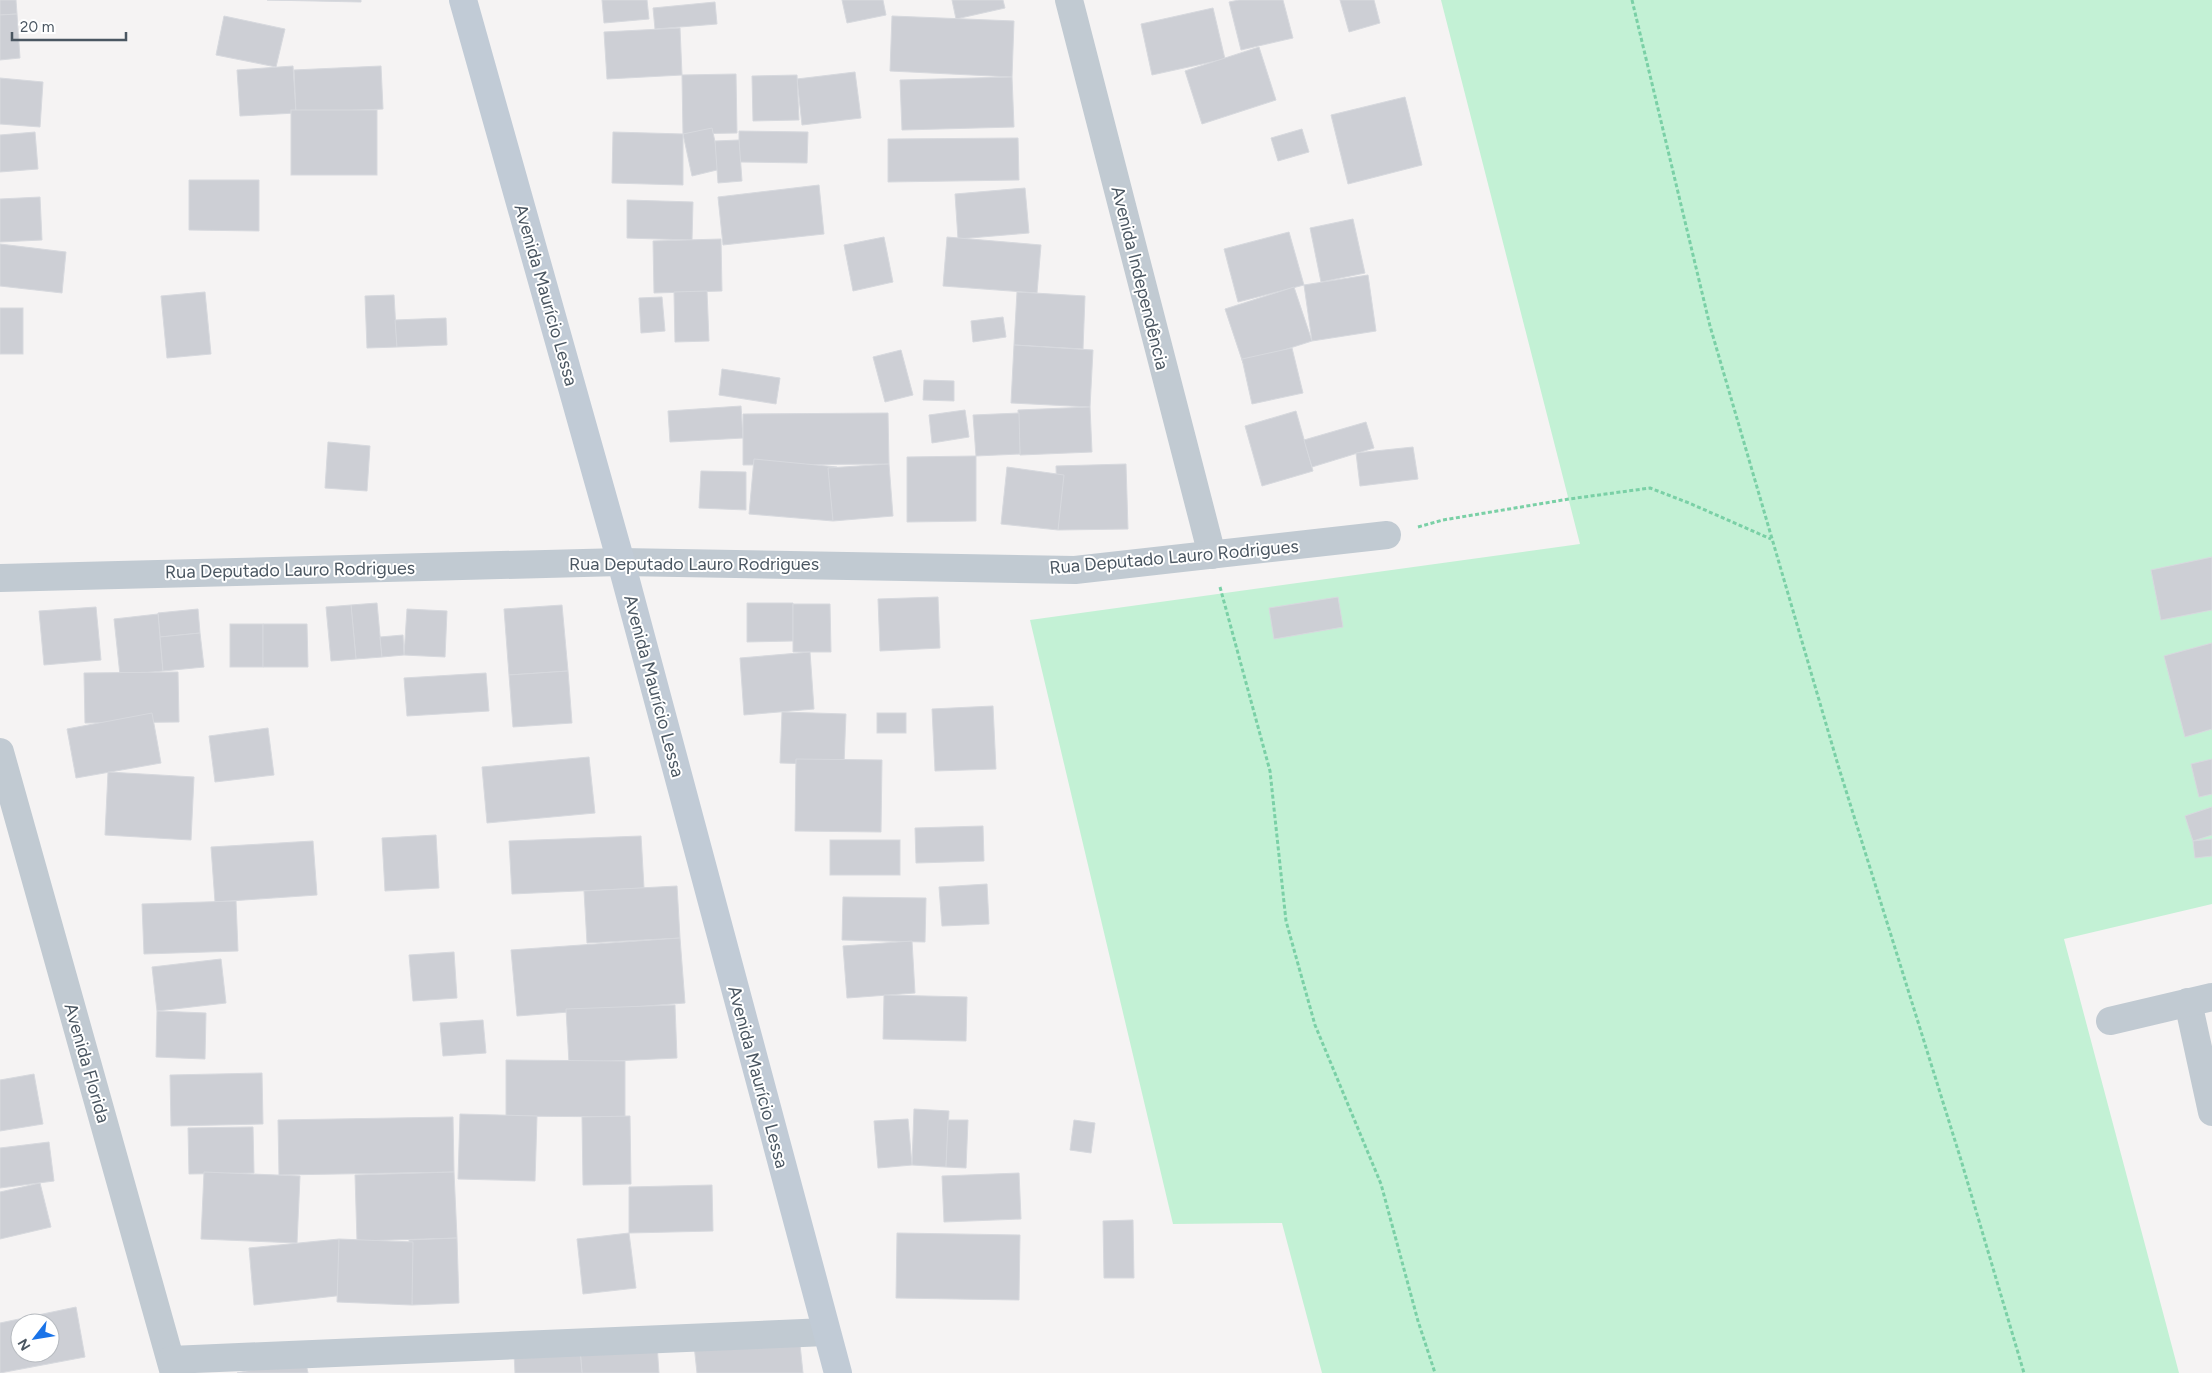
<svg xmlns="http://www.w3.org/2000/svg" width="2212" height="1373" font-family="Figtree,sans-serif">
  <style>
    .green { fill: #c3f1d5 }
    .building { fill: #cdcfd5; stroke: #d7d9de; fill-rule: evenodd }
    .lines { fill: none; stroke-linecap: round; stroke-linejoin: round }
    .path { stroke: #7ad0a6; stroke-width: 3; stroke-dasharray: 4 2.5; stroke-linecap: butt }
    .street { stroke: #c1cad2; stroke-width: 28 }
    .secondary { stroke: #c1cbd6; stroke-width: 28 }
    .labels { text-anchor: middle; dominant-baseline: central; stroke-width: 4; stroke-linejoin: round; paint-order: stroke }
    .street-label { font-size: 18px; fill: #4a5661; stroke: #fff }
  </style>
  <rect width="100%" height="100%" fill="#f5f3f3"/>
  <path class="green" d="M1441,0H2212V904L2064,939L2179,1373H1322L1282,1223L1173,1224L1030,620L1580,544Z"/>
  <g class="building">
    <path d="M0,0H16L17,14L0,15Z"/>
    <path d="M267,0H361V2Z"/>
    <path d="M602,0H647L649,19L604,23Z"/>
    <path d="M842,0H883L886,15L847,23Z"/>
    <path d="M952,0H1003L1005,8L956,19Z"/>
    <path d="M1239,0H1283L1293,38L1241,50L1229,2Z"/>
    <path d="M1340,0H1374L1380,23L1349,32Z"/>
    <path d="M715,2L717,24L655,29L653,8Z"/>
    <path d="M1213,8L1225,59L1152,75L1141,24Z"/>
    <path d="M17,14L20,58L0,60V15Z"/>
    <path d="M224,16L285,29L276,67L216,55Z"/>
    <path d="M892,16L1014,21L1012,77L890,71Z"/>
    <path d="M680,28L682,75L607,79L604,32Z"/>
    <path d="M1259,47L1276,100L1202,124L1185,71Z"/>
    <path d="M293,66L296,113L240,116L237,70Z"/>
    <path d="M381,66L383,109L296,113L294,70Z"/>
    <path d="M855,72L861,118L802,125L797,79Z"/>
    <path d="M736,74L737,133L683,134L682,75Z"/>
    <path d="M797,75L799,120L753,121L752,76Z"/>
    <path d="M1012,77L1014,127L902,130L900,80Z"/>
    <path d="M0,78L43,82L40,127L0,124Z"/>
    <path d="M1405,97L1422,165L1348,184L1331,115Z"/>
    <rect x="291" y="110" width="86" height="65"/>
    <path d="M712,128L721,169L692,176L683,134Z"/>
    <path d="M1302,129L1309,152L1278,161L1271,138Z"/>
    <path d="M739,131L808,132L807,163L739,162Z"/>
    <path d="M35,132L38,169L0,172V135Z"/>
    <path d="M613,132L683,134V185L612,183Z"/>
    <path d="M1018,138L1019,180L888,182V139Z"/>
    <path d="M739,140L742,181L718,183L715,141Z"/>
    <path d="M189,180H259V231L189,230Z"/>
    <path d="M819,185L824,234L723,245L718,197Z"/>
    <path d="M1025,188L1029,233L958,239L955,194Z"/>
    <path d="M40,197L42,240L0,242V199Z"/>
    <path d="M627,200L693,202L692,240L627,238Z"/>
    <path d="M1353,219L1365,273L1321,282L1310,228Z"/>
    <path d="M1289,232L1304,285L1238,302L1224,249Z"/>
    <path d="M884,237L893,282L853,291L844,245Z"/>
    <path d="M947,237L1041,245L1037,293L943,286Z"/>
    <path d="M721,239L722,291L654,293L653,241Z"/>
    <path d="M0,244L66,252L62,293L0,286Z"/>
    <path d="M1368,275L1376,331L1312,341L1304,285Z"/>
    <path d="M1294,287L1312,341L1243,363L1225,309Z"/>
    <path d="M707,291L709,341L675,342L674,292Z"/>
    <path d="M205,292L211,354L167,358L161,296Z"/>
    <path d="M1017,292L1085,296L1083,349L1014,345Z"/>
    <path d="M394,295L397,347L367,348L365,296Z"/>
    <path d="M662,297L665,331L641,333L639,298Z"/>
    <rect x="0" y="308" width="23" height="46"/>
    <path d="M1003,317L1006,337L973,342L971,321Z"/>
    <path d="M446,318L447,345L397,347L395,320Z"/>
    <path d="M1014,345L1093,350L1090,407L1011,403Z"/>
    <path d="M1292,348L1303,393L1252,404L1242,359Z"/>
    <path d="M901,350L913,395L885,402L873,357Z"/>
    <path d="M722,369L780,378L776,404L719,395Z"/>
    <path d="M924,380L954,381V401L923,400Z"/>
    <path d="M741,406L743,438L670,442L668,411Z"/>
    <path d="M1090,407L1092,452L1020,455L1018,410Z"/>
    <path d="M965,410L969,437L932,443L929,415Z"/>
    <path d="M1296,411L1313,471L1262,486L1245,426Z"/>
    <path d="M888,413L889,464L743,465V414Z"/>
    <path d="M1019,413L1020,454L976,456L973,415Z"/>
    <path d="M1366,422L1374,448L1312,467L1304,440Z"/>
    <path d="M328,442L370,446L367,491L325,488Z"/>
    <path d="M1413,447L1418,479L1360,486L1356,453Z"/>
    <path d="M976,456V521L907,522V457Z"/>
    <path d="M754,459L837,467L833,521L749,514Z"/>
    <path d="M889,464L893,516L833,521L828,468Z"/>
    <path d="M1126,464L1128,529L1058,530L1056,466Z"/>
    <path d="M1007,467L1064,475L1058,530L1001,524Z"/>
    <path d="M701,471L746,472V510L699,508Z"/>
    <path d="M2212,557V610L2161,620L2151,570Z"/>
    <path d="M938,597L940,648L880,651L878,599Z"/>
    <path d="M1338,597L1343,627L1274,639L1269,608Z"/>
    <path d="M377,603L382,657L356,659L351,605Z"/>
    <path d="M747,603H793V641L747,642Z"/>
    <path d="M793,604H830L831,652H793Z"/>
    <path d="M351,605L356,659L331,661L326,607Z"/>
    <path d="M562,605L568,671L509,675L504,609Z"/>
    <path d="M96,607L101,660L44,665L39,611Z"/>
    <path d="M198,609L200,633L160,637L158,613Z"/>
    <path d="M407,609L447,611L445,657L404,655Z"/>
    <path d="M158,614L163,671L120,675L114,619Z"/>
    <rect x="230" y="624" width="33" height="43"/>
    <path d="M263,624H307L308,667H263Z"/>
    <path d="M200,633L204,667L163,671L160,637Z"/>
    <path d="M403,635L404,655L382,657L380,637Z"/>
    <path d="M2212,643V729L2185,737L2164,656Z"/>
    <path d="M810,652L814,709L744,715L740,658Z"/>
    <path d="M568,671L572,723L513,727L509,675Z"/>
    <path d="M178,672L179,722L85,723L84,673Z"/>
    <path d="M486,673L489,711L407,716L404,678Z"/>
    <path d="M993,706L996,769L935,771L932,709Z"/>
    <path d="M782,712L846,714L844,765L780,763Z"/>
    <path d="M152,713L161,763L76,778L67,729Z"/>
    <rect x="877" y="713" width="29" height="20"/>
    <path d="M268,728L274,775L215,782L209,736Z"/>
    <path d="M589,757L595,813L487,823L482,767Z"/>
    <path d="M796,759L882,760L881,832L795,831Z"/>
    <path d="M2212,759V794L2199,797L2191,764Z"/>
    <path d="M108,772L194,777L191,840L105,835Z"/>
    <path d="M2212,807V835L2193,841L2185,816Z"/>
    <path d="M983,826L984,861L916,863L915,828Z"/>
    <path d="M436,835L439,888L385,891L382,838Z"/>
    <path d="M641,836L644,888L512,894L509,841Z"/>
    <path d="M2212,839V856L2195,858L2193,841Z"/>
    <rect x="830" y="840" width="70" height="35"/>
    <path d="M313,841L317,895L215,902L211,847Z"/>
    <path d="M987,884L989,924L942,926L939,887Z"/>
    <path d="M677,886L680,938L587,943L584,891Z"/>
    <path d="M843,897L926,898L925,942L842,940Z"/>
    <path d="M236,901L238,951L144,954L142,904Z"/>
    <path d="M680,938L685,1003L517,1016L511,950Z"/>
    <path d="M912,941L915,993L847,998L843,946Z"/>
    <path d="M454,952L457,998L413,1001L409,955Z"/>
    <path d="M221,959L226,1003L157,1011L152,967Z"/>
    <path d="M884,995L967,997L966,1041L883,1039Z"/>
    <path d="M675,1005L677,1058L569,1063L566,1009Z"/>
    <path d="M157,1011L206,1013L205,1059L156,1057Z"/>
    <path d="M483,1020L486,1053L443,1056L440,1023Z"/>
    <path d="M506,1060L625,1061V1117L506,1116Z"/>
    <path d="M262,1073L263,1124L171,1126L170,1075Z"/>
    <path d="M34,1074L43,1124L0,1131V1080Z"/>
    <path d="M914,1109L949,1111L946,1167L912,1165Z"/>
    <path d="M460,1114L537,1116L535,1181L458,1179Z"/>
    <path d="M630,1116L631,1184L583,1185L582,1117Z"/>
    <path d="M453,1117L454,1172L279,1175L278,1120Z"/>
    <path d="M908,1119L912,1165L878,1168L874,1121Z"/>
    <path d="M948,1120H968L966,1168L946,1167Z"/>
    <path d="M1074,1120L1095,1123L1091,1153L1070,1150Z"/>
    <path d="M253,1127L254,1173L189,1174L188,1128Z"/>
    <path d="M49,1142L54,1181L0,1188V1148Z"/>
    <path d="M204,1172L300,1176L297,1243L201,1239Z"/>
    <path d="M454,1172L457,1238L357,1241L355,1175Z"/>
    <path d="M1019,1173L1021,1219L944,1222L942,1176Z"/>
    <path d="M40,1183L51,1227L0,1239V1192Z"/>
    <path d="M712,1185L713,1231L629,1233V1187Z"/>
    <path d="M1133,1220L1134,1278H1104L1103,1221Z"/>
    <path d="M629,1233L636,1288L583,1294L577,1239Z"/>
    <path d="M897,1233L1020,1235L1019,1300L896,1298Z"/>
    <path d="M457,1238L459,1303L412,1305L409,1240Z"/>
    <path d="M339,1239L345,1295L254,1305L249,1248Z"/>
    <path d="M339,1239L413,1242L412,1305L337,1302Z"/>
    <path d="M76,1307L85,1357L0,1373V1323ZM20,1323H50V1353H20Z"/>
    <path d="M799,1335L803,1373H697L694,1345Z"/>
    <path d="M657,1344L659,1373H582L580,1349Z"/>
    <path d="M580,1349L582,1373H515L514,1354Z"/>
    <path d="M305,1359L308,1373H237Z"/>
  </g>
  <g class="lines">
    <g class="path">
      <path d="M1632,0L1710,326L1838,765L1961,1160L2024,1373"/>
      <path d="M1418,527L1443,520L1569,499L1650,488L1689,503L1771,539"/>
      <path d="M1220,587L1270,771L1286,921L1315,1025L1381,1184L1418,1321L1435,1373"/>
    </g>
    <g class="street">
      <path d="M1069,0L1212,555"/>
      <path d="M0,578L621,562L1075,570L1387,535"/>
      <path d="M0,752L174,1373"/>
      <path d="M2188,1002L2212,1112"/>
      <path d="M2110,1021L2212,997"/>
      <path d="M171,1360L826,1332"/>
    </g>
    <path class="secondary" d="M463,0L621,562L838,1373"/>
  </g>
  <g class="labels">
    <g class="street-label">
      <text transform="translate(1140 278) rotate(76)">Avenida Independência</text>
      <text transform="translate(546 295) rotate(74)">Avenida Maurício Lessa</text>
      <text transform="translate(1174 557) rotate(-5)">Rua Deputado Lauro Rodrigues</text>
      <text x="694" y="564">Rua Deputado Lauro Rodrigues</text>
      <text transform="translate(290 570) rotate(-1)">Rua Deputado Lauro Rodrigues</text>
      <text transform="translate(654 686) rotate(75)">Avenida Maurício Lessa</text>
      <text transform="translate(87 1063) rotate(74)">Avenida Florida</text>
      <text transform="translate(758 1077) rotate(75)">Avenida Maurício Lessa</text>
    </g>
  </g>
  <g transform="translate(35 1338) rotate(239)"><circle r="24" fill="#ffffff" stroke="#b7bbc0"/>
  <path d="M0-4L9 19L0 12L-9 19Z" fill="#1a73e8"/>
  <text y="-8" font-size="14" font-weight="bold" text-anchor="middle" fill="#4a5661">N</text>
  </g>
  <path d="M12 32v8h114v-8" fill="none" stroke="#4a5661" stroke-width="2.5"/>
  <text x="20" y="32" font-size="15" fill="#4a5661" stroke="#ffffff" stroke-width="4" paint-order="stroke">20 m</text>
</svg>
